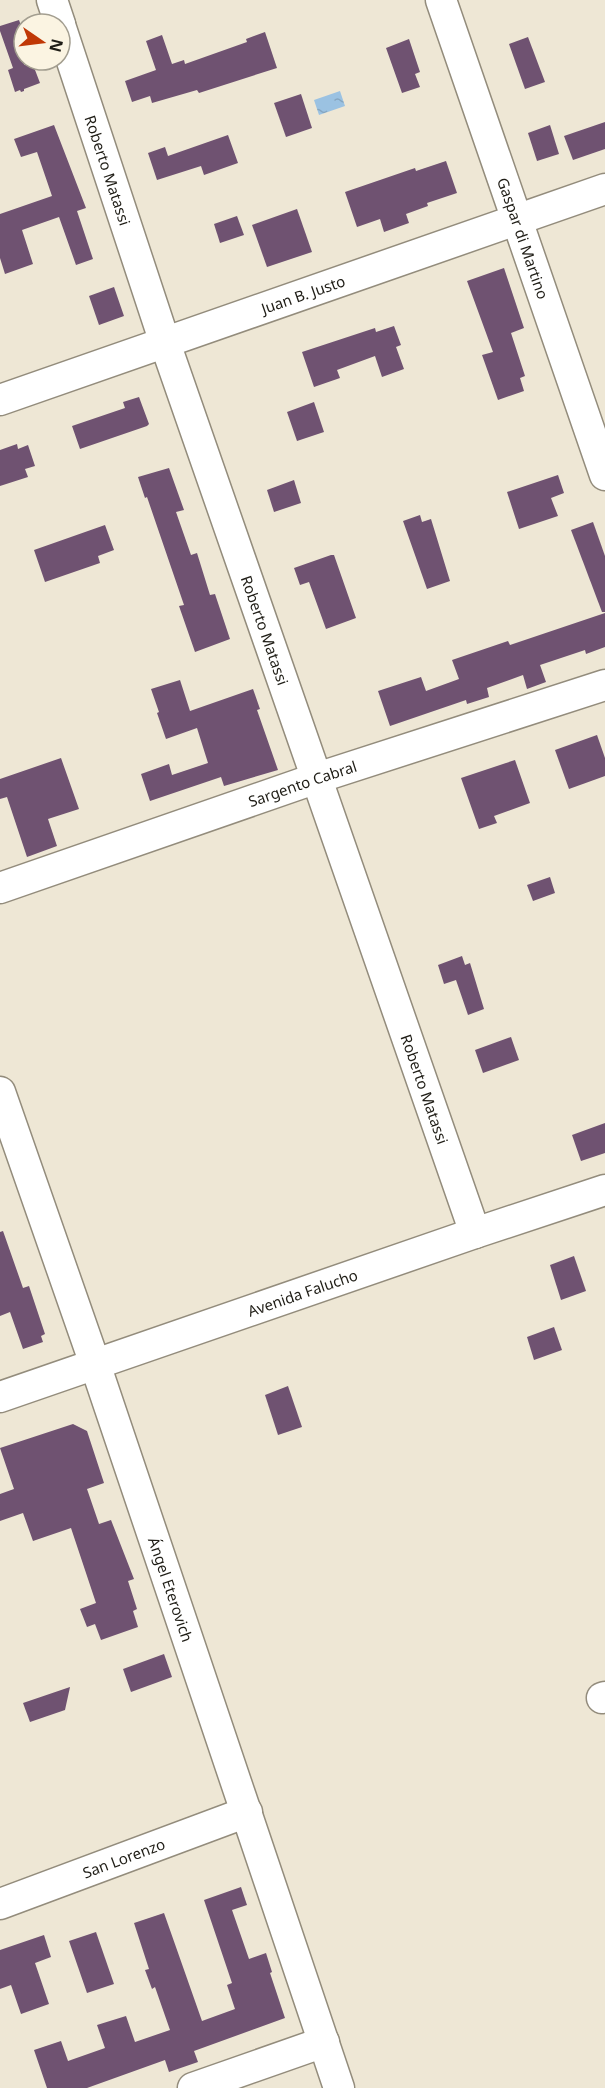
<svg xmlns="http://www.w3.org/2000/svg" width="605" height="2088" font-family="'Noto Sans',sans-serif">
  <style>
    .water { fill: url(#water-ripples) }
    .building { fill: #6f5271 }
    .lines { fill: none; stroke-linecap: round; stroke-linejoin: round }
    .minor-casing { stroke: #938c7c; stroke-width: 33 }
    .minor { stroke: #fff; stroke-width: 30 }
    .labels { text-anchor: middle; dominant-baseline: central; stroke-width: 6; stroke-linejoin: round; paint-order: stroke }
    .street-label { font-size: 15px; fill: #1f1d16; stroke: #fbf4e2 }
  </style>
  <defs>
    <pattern id="water-ripples" width="26" height="14" patternUnits="userSpaceOnUse" patternTransform="scale(1.5)"><rect width="26" height="14" fill="#9bc2e2"/><path d="M2 4q2-2 4 0t4 0M15 11q2-2 4 0t4 0" fill="none" stroke="#85a6c1"/></pattern>
  </defs>
  <rect width="100%" height="100%" fill="#eee7d5"/>
  <path class="water" d="M340,91L345,106L319,115L314,100Z"/>
  <g class="building">
    <path d="M19,20L24,34V65L32,62L40,83L24,89V91L21,92L20,90L15,92L8,70L13,68L0,31V26Z"/>
    <path d="M265,32L277,68L199,93L197,90L152,103L150,96L132,102L125,81L156,70L146,41L162,35L172,64L184,60L185,64L247,42L246,39Z"/>
    <path d="M528,37L545,82L525,89L509,44Z"/>
    <path d="M409,39L420,72L415,74L420,87L402,93L386,48Z"/>
    <path d="M301,94L312,128L286,137L274,103Z"/>
    <path d="M605,122V149L573,160L564,136Z"/>
    <path d="M54,125L86,208L77,211L93,259L76,265L59,217L22,230L33,264L5,274L0,258V214L52,196L37,152L21,157L14,139Z"/>
    <path d="M550,125L559,154L537,161L528,133Z"/>
    <path d="M228,135L238,163L204,175L201,166L157,180L148,153L165,147L168,156Z"/>
    <path d="M446,161L457,193L427,203L428,206L406,214L409,223L384,232L380,219L357,227L345,192L415,168L416,171Z"/>
    <path d="M297,209L312,252L267,267L252,225Z"/>
    <path d="M237,216L244,235L220,243L214,224Z"/>
    <path d="M504,268L524,328L511,333L525,376L520,378L524,391L498,400L482,355L493,352L467,281Z"/>
    <path d="M114,287L124,316L99,325L89,296Z"/>
    <path d="M394,326L401,345L396,347L404,369L382,377L375,356L337,370L340,378L314,387L302,352L375,328L376,332Z"/>
    <path d="M139,397L149,424L147,426L80,449L72,426L125,408L123,402Z"/>
    <path d="M314,402L324,432L297,441L287,412Z"/>
    <path d="M17,444L18,449L28,445L35,466L25,469L28,477L0,486V450Z"/>
    <path d="M169,468L184,510L176,512L191,555L197,553L210,595L215,594L230,639L195,652L179,606L184,605L147,497L145,498L138,477Z"/>
    <path d="M558,475L564,493L551,498L558,516L519,529L507,492Z"/>
    <path d="M294,480L301,503L274,512L267,490Z"/>
    <path d="M420,515L422,522L431,519L450,581L427,589L403,521Z"/>
    <path d="M593,522L605,556V612H602L571,530Z"/>
    <path d="M105,525L114,550L98,556L100,563L45,582L34,550Z"/>
    <path d="M331,555H334L356,618L326,629L309,582L300,585L294,568Z"/>
    <path d="M605,613V647L586,654L585,650L540,665L546,682L527,689L523,675L487,688L489,697L467,704L466,700L390,726L378,691L421,677L426,691L459,679L452,660L508,641L510,645Z"/>
    <path d="M180,680L190,711L253,689L260,709L257,710L278,770L224,786L221,777L150,801L141,774L169,764L172,775L208,763L197,728L166,739L157,713L159,712L151,689Z"/>
    <path d="M597,735L605,758V776L569,789L555,750Z"/>
    <path d="M61,758L79,809L48,819L57,846L27,857L7,797L0,799V779Z"/>
    <path d="M515,760L530,803L494,816L497,823L479,829L461,778Z"/>
    <path d="M550,877L555,893L533,901L527,885Z"/>
    <path d="M462,956L465,965L470,963L484,1009L468,1015L456,980L444,984L438,965Z"/>
    <path d="M511,1037L519,1060L483,1073L475,1050Z"/>
    <path d="M605,1123V1153L581,1161L572,1135Z"/>
    <path d="M3,1231L23,1288L29,1286L45,1334L41,1336L43,1342L23,1349L10,1312L0,1316V1232Z"/>
    <path d="M574,1256L586,1291L561,1300L550,1265Z"/>
    <path d="M554,1327L562,1350L534,1360L527,1337Z"/>
    <path d="M288,1386L302,1427L278,1435L265,1395Z"/>
    <path d="M73,1424L87,1431L104,1483L87,1489L99,1524L111,1520L134,1579L128,1581L137,1609L133,1611L138,1627L101,1640L95,1624L87,1627L80,1609L96,1603L71,1528L33,1541L23,1513L0,1521V1494L14,1489L0,1448Z"/>
    <path d="M164,1654L172,1677L131,1692L123,1669Z"/>
    <path d="M70,1687L65,1710L30,1722L23,1703Z"/>
    <path d="M241,1887L247,1905L232,1910L249,1959L266,1953L272,1972L270,1973L285,2018L194,2051L198,2062L169,2072L165,2060L87,2088H47L34,2050L61,2041L68,2061L105,2048L97,2025L126,2016L135,2042L170,2030L155,1987L152,1989L145,1970L149,1969L134,1923L164,1913L202,2021L235,2009L227,1985L232,1983L204,1900Z"/>
    <path d="M96,1932L114,1984L87,1993L69,1941Z"/>
    <path d="M44,1935L51,1957L35,1963L49,2004L21,2014L11,1985L0,1989V1950Z"/>
  </g>
  <g class="lines">
    <defs>
      <g id="minor">
        <path d="M52,0L60,24"/>
        <path id="s1" d="M441,0L605,475"/>
        <path id="s2" d="M60,25L165,343L475,1233"/>
        <path id="s3" d="M0,400L605,189"/>
        <path id="s4" d="M0,888L317,778L605,685"/>
        <path id="s5" d="M0,1092L95,1364L339,2088"/>
        <path id="s6" d="M0,1397L475,1233L605,1190"/>
        <path d="M602,1698L605,1697"/>
        <path id="s7" d="M0,1904L247,1812"/>
        <path d="M193,2088L324,2042"/>
      </g>
    </defs>
    <use href="#minor" class="minor-casing"/>
    <use href="#minor" class="minor"/>
  </g>
  <g class="labels">
    <g class="street-label">
      <text stroke="none"><textPath href="#s2" startOffset="153">Roberto Matassi</textPath></text>
      <text stroke="none"><textPath href="#s1" startOffset="252">Gaspar di Martino</textPath></text>
      <text stroke="none"><textPath href="#s3" startOffset="321">Juan B. Justo</textPath></text>
      <text stroke="none"><textPath href="#s2" startOffset="639">Roberto Matassi</textPath></text>
      <text stroke="none"><textPath href="#s4" startOffset="320">Sargento Cabral</textPath></text>
      <text stroke="none"><textPath href="#s2" startOffset="1125">Roberto Matassi</textPath></text>
      <text stroke="none"><textPath href="#s6" startOffset="320">Avenida Falucho</textPath></text>
      <text stroke="none"><textPath href="#s5" startOffset="526">Ángel Eterovich</textPath></text>
      <text stroke="none"><textPath href="#s7" startOffset="132">San Lorenzo</textPath></text>
    </g>
  </g>
  <g transform="translate(42 42) rotate(104)"><circle r="28" fill="#fbf4e2" stroke="#a39e90" stroke-width="1.5"/>
  <path d="M0-4.5L10 22L0 15L-10 22Z" fill="#c03806"/>
  <text y="-9" font-size="16" font-weight="bold" text-anchor="middle" fill="#1f1d16">N</text>
  </g>
</svg>
